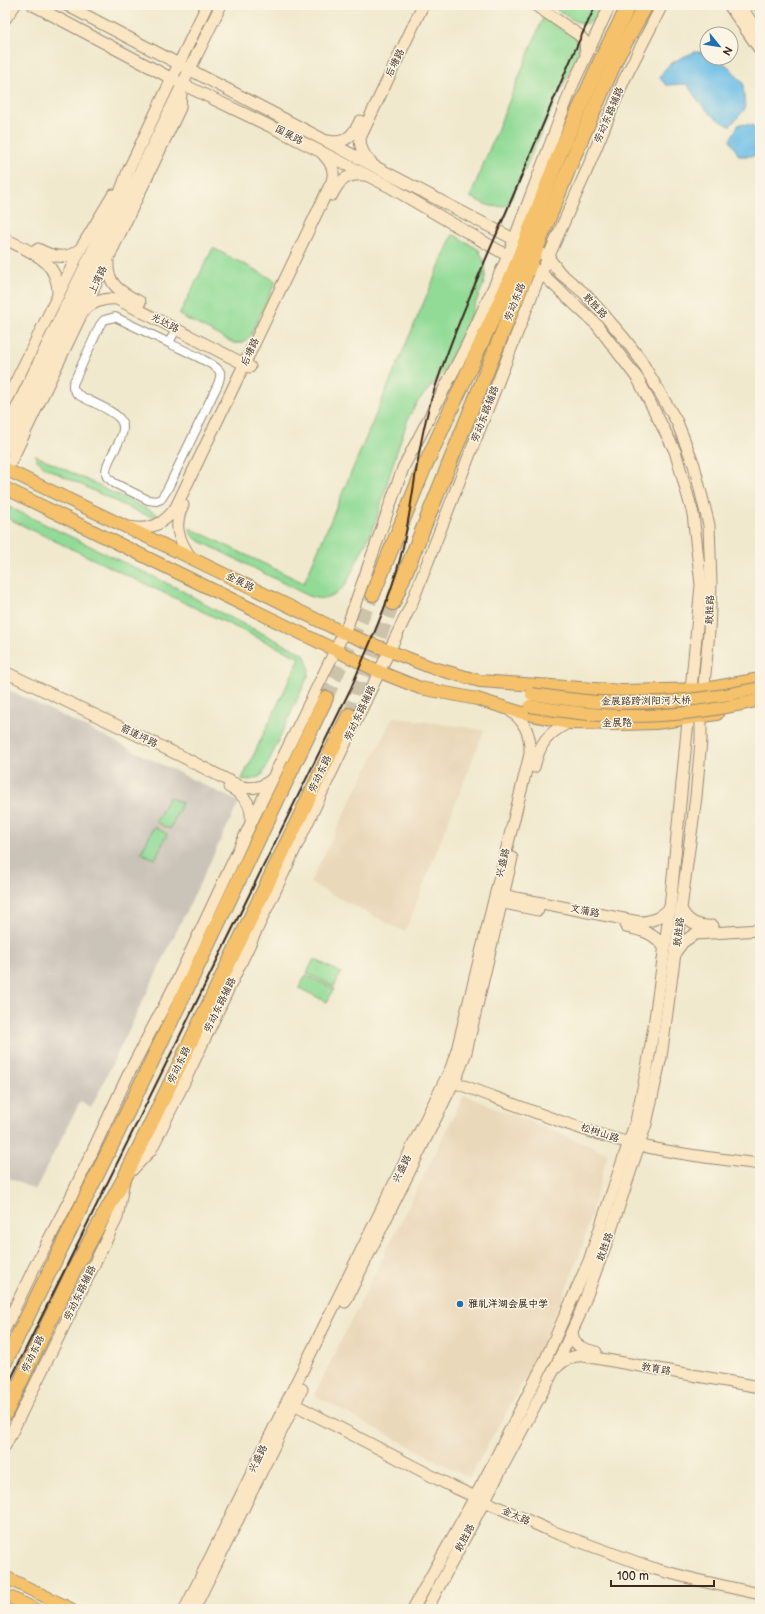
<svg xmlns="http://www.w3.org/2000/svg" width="765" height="1614" font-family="'Balsamiq Sans','LXGW WenKai TC',sans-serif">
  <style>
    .built { fill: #ead8ba }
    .industrial { fill: #cac3b8 }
    .green { fill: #92db97; stroke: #66825a }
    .water { fill: #6bbee7; stroke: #537482 }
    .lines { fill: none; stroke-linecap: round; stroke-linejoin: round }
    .highway-tunnel { stroke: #ccc3aa; stroke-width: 14; stroke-dasharray: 14 7; stroke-linecap: butt }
    .street-casing { stroke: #968a76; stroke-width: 10 }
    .secondary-casing { stroke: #968a76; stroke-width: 13 }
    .primary-casing { stroke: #968a76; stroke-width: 14 }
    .highway-casing { stroke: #968a76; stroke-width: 16 }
    .street { stroke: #fff; stroke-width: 8 }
    .secondary { stroke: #fbe6c4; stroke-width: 11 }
    .primary { stroke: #f5c16b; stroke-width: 12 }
    .highway { stroke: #f5c16b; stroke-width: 14 }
    .rail { stroke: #3b2a1e; stroke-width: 2 }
    .primary-bridge-casing { stroke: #968a76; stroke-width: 14; stroke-linecap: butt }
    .primary-bridge { stroke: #f5c16b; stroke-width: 12 }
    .poi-dot { fill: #1f6fb2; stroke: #fcf5e5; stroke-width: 1.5 }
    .labels { text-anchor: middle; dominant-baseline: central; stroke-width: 3; stroke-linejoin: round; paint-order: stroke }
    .street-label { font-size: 10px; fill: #3b2a1e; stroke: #fcf5e5 }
    .poi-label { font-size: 10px; font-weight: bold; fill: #3b2a1e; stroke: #fcf5e5; text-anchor: start }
  </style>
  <rect width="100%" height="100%" fill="#fcf5e5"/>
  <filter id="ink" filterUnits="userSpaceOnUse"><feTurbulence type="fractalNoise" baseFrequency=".025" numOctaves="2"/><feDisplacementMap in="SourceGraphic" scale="8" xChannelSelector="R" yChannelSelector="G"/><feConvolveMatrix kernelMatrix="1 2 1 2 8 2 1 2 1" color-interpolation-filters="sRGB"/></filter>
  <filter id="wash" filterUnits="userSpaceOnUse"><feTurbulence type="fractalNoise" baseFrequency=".012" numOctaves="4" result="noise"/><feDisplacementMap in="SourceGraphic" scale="16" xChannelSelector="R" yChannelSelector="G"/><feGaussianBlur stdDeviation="0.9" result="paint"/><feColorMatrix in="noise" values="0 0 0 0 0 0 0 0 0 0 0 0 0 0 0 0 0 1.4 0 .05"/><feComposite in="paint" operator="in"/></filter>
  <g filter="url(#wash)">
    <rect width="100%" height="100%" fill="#f0e9cd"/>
    <g class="built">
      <path d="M393,717L484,730L405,932L310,883Z"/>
      <path d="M464,1095L608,1153L580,1254L539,1354L469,1478L314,1395Z"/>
    </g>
    <path class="industrial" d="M5,688L239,802L91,1108L80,1102L35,1190L5,1176Z"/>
    <g class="green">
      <path d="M550,5H602C599,11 597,17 592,21C582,30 560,11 550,5Z"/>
      <path d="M749,5H760V20Z"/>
      <path d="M543,18L577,39L579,46L578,53L511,199L507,205C493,210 483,203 470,197Z"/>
      <path d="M453,234L479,250L484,261L486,272L484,283L462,335L442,374L418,401L409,416L395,457L376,521L346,584C335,597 326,602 309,596L196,539L191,534L190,528L304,583Z"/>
      <path d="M213,248L276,281L251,335C246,341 242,344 234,343L179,315Z"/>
      <path d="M35,455L159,515L153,517L140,513L46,468L37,460Z"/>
      <path d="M5,505L179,589L217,611L304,654L309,668L308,676L263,774C256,779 251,781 242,779L300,658L5,517Z"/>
      <path d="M169,797L182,803L170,829L156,822Z"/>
      <path d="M154,827L167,834L155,859L141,853Z"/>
      <path d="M314,959L341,973L334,987L307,973Z"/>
      <path d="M306,975L334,989L327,1002L299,988Z"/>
    </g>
    <g class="water">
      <path d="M695,52H707V58H717L729,67L743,83L745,109L730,126C707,115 700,104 687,84L666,85L660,78C665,63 681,58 695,52Z"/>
      <path d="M739,124L753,125L758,138L754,156H739L730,140Z"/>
    </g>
  </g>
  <g filter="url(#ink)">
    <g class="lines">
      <g class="highway-tunnel">
        <path d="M326,698L373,594"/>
        <path d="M349,715L393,603"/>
      </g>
      <defs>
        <path id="street" d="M169,343C178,348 217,364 220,372C221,376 219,381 218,384L167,490L161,499L156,501L148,500L114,483L107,477C100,460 136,432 118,417C107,407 90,402 77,394L73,388V384L100,325L104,320L115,317L169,343L176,329"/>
        <g id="secondary">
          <path d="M33,5L182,84L284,133L388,186L508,256L518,260L541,273L597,325L638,379L675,451L693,514L701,585L670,908L654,1026L646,1074L636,1121L589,1261L544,1363L486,1477L413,1609"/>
          <path d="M66,5L548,257L560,273L584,293L605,316L624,338L640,359L677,422L694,465L709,525L711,583L709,632L701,717V740L696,797L661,1057L646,1124L610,1233L579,1316L555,1368L427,1609"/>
          <path d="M535,5L579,35L585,42L586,54"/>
          <path d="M729,5L760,50"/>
          <path d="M740,5L760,35"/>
          <path d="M5,19L15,5"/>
          <path d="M329,141C345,145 354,134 360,121"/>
          <path d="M371,162C364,156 360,148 360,138L423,5"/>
          <path d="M332,195C339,180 348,173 365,175"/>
          <path d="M5,239C31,252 59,260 58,295"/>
          <path d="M38,249C52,257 68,261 81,248"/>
          <path d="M108,261C106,285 122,293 140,302"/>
          <path d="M84,310C94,302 103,298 117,299L250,367"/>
          <path d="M5,404L81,248L113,195"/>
          <path d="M5,432L118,198L128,171L207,5"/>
          <path d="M5,450L221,5"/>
          <path d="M5,474L180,108L181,93"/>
          <path d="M183,505C173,525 178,539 191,558"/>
          <path d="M128,527C149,531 164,525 176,507L332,181C336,170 330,162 323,154"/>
          <path d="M5,672L181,756L239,786C252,790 263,787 272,779"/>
          <path d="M534,767C540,744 546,734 568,723"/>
          <path d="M229,787C243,794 253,804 251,821"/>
          <path d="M496,894L639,922C653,922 661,917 670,908"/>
          <path d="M494,901L538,910"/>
          <path d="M681,909C688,923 699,927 713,926"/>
          <path d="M626,927C642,930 654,933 664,947"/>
          <path d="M677,950L683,942L695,934L760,930"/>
          <path d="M448,1080C509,1102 571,1128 634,1144C675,1154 718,1159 760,1164"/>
          <path d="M131,1171L151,1150L177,1097L411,605L535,287L586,172L624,80L662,5"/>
          <path d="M345,1302L459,1071L466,1052L512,858"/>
          <path d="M5,1328L36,1264L72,1195L129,1073L176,983L251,823L348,624L403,468L466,347L508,256L573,84L610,5"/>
          <path d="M572,1331C573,1346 582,1349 596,1352"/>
          <path d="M557,1367C565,1359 573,1355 584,1356L760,1387"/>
          <path d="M288,1401L449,1485L551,1531L655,1569L697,1580L760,1594"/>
          <path d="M5,1446L117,1218L123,1185"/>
          <path d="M185,1609L451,1068L457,1050L530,754C531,733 524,720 508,709"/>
          <path d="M194,1609L302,1389"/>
        </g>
        <g id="primary">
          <path d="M5,469L191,558L344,633L430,667L480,681L622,691L705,689L760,679"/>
          <path d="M5,488L380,672L420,688L477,699L519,712L568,723L621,724L656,723L717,714"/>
          <path d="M5,1577L71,1609"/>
          <path d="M5,1595L35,1609"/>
        </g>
        <g id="highway">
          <path d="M373,594L424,468L512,276L560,152L601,60L629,5"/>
          <path d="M393,603L573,158L617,57L646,5"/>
          <path d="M5,1362L115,1138L326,698"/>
          <path d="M5,1414L73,1272L125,1177L349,715"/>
        </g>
      </defs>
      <use href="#street" class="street-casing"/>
      <use href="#secondary" class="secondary-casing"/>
      <use href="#primary" class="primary-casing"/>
      <use href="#highway" class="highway-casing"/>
      <use href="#street" class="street"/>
      <use href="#secondary" class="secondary"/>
      <use href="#primary" class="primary"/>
      <use href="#highway" class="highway"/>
      <path class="rail" d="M5,1391L351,688C370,642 392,596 403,547C414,497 417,446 432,397C454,328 485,262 513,196C540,133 565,68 596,5"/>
      <defs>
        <g id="primary-bridge">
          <path d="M532,694C554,697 576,701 599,702C653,705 707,700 760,688"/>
          <path d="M530,706C560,711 589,715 618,716C665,717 714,711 760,700"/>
        </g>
      </defs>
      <use href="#primary-bridge" class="primary-bridge-casing"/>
      <use href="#primary-bridge" class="primary-bridge"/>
    </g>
  </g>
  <circle class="poi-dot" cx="460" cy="1304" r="4"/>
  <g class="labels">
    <g class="street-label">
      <text transform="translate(395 63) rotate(-64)">后塘路</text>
      <text transform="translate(609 115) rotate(-67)">劳动东路辅路</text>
      <text transform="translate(289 135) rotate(27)">国展路</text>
      <text transform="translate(98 280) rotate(-65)">上湾路</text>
      <text transform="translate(515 302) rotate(-68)">劳动东路</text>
      <text transform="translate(595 306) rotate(46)">敢胜路</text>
      <text transform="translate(165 323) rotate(27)">光达路</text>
      <text transform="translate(250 352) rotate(-65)">后塘路</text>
      <text transform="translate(485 414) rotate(-69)">劳动东路辅路</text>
      <text transform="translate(240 582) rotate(26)">金展路</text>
      <text transform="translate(710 610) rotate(-88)">敢胜路</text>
      <text transform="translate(646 701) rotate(-1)">金展路跨浏阳河大桥</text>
      <text transform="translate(360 713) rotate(-65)">劳动东路辅路</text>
      <text x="617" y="723">金展路</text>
      <text transform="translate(139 736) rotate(26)">箭道坪路</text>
      <text transform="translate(320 774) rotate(-64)">劳动东路</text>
      <text transform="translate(503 863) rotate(-76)">兴盛路</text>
      <text transform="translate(585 911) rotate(11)">文蒲路</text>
      <text transform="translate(679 932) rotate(-83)">敢胜路</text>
      <text transform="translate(220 1005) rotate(-64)">劳动东路辅路</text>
      <text transform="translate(179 1065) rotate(-64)">劳动东路</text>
      <text transform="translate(600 1133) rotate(18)">松树山路</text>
      <text transform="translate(402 1169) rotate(-64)">兴盛路</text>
      <text transform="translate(605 1247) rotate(-70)">敢胜路</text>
      <text transform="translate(80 1293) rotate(-64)">劳动东路辅路</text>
      <text transform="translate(33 1354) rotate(-64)">劳动东路</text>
      <text transform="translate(656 1369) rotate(10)">教育路</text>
      <text transform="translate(258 1459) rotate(-64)">兴盛路</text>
      <text transform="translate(516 1516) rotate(24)">金太路</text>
      <text transform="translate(465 1538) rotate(-62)">敢胜路</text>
    </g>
    <g class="poi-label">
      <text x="468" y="1304">雅礼洋湖会展中学</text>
    </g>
  </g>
  <rect width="765" height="1614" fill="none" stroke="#fcf5e5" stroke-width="20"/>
  <g transform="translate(719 46) rotate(120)"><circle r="19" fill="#fcf5e5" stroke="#afa495"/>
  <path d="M0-3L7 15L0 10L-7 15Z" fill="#1f6fb2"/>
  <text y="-6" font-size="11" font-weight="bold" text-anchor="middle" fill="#3b2a1e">N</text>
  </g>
  <path d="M611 1580v6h103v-6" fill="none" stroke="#3b2a1e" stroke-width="2"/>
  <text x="617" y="1580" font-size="12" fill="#3b2a1e" stroke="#fcf5e5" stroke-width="3" paint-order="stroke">100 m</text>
</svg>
